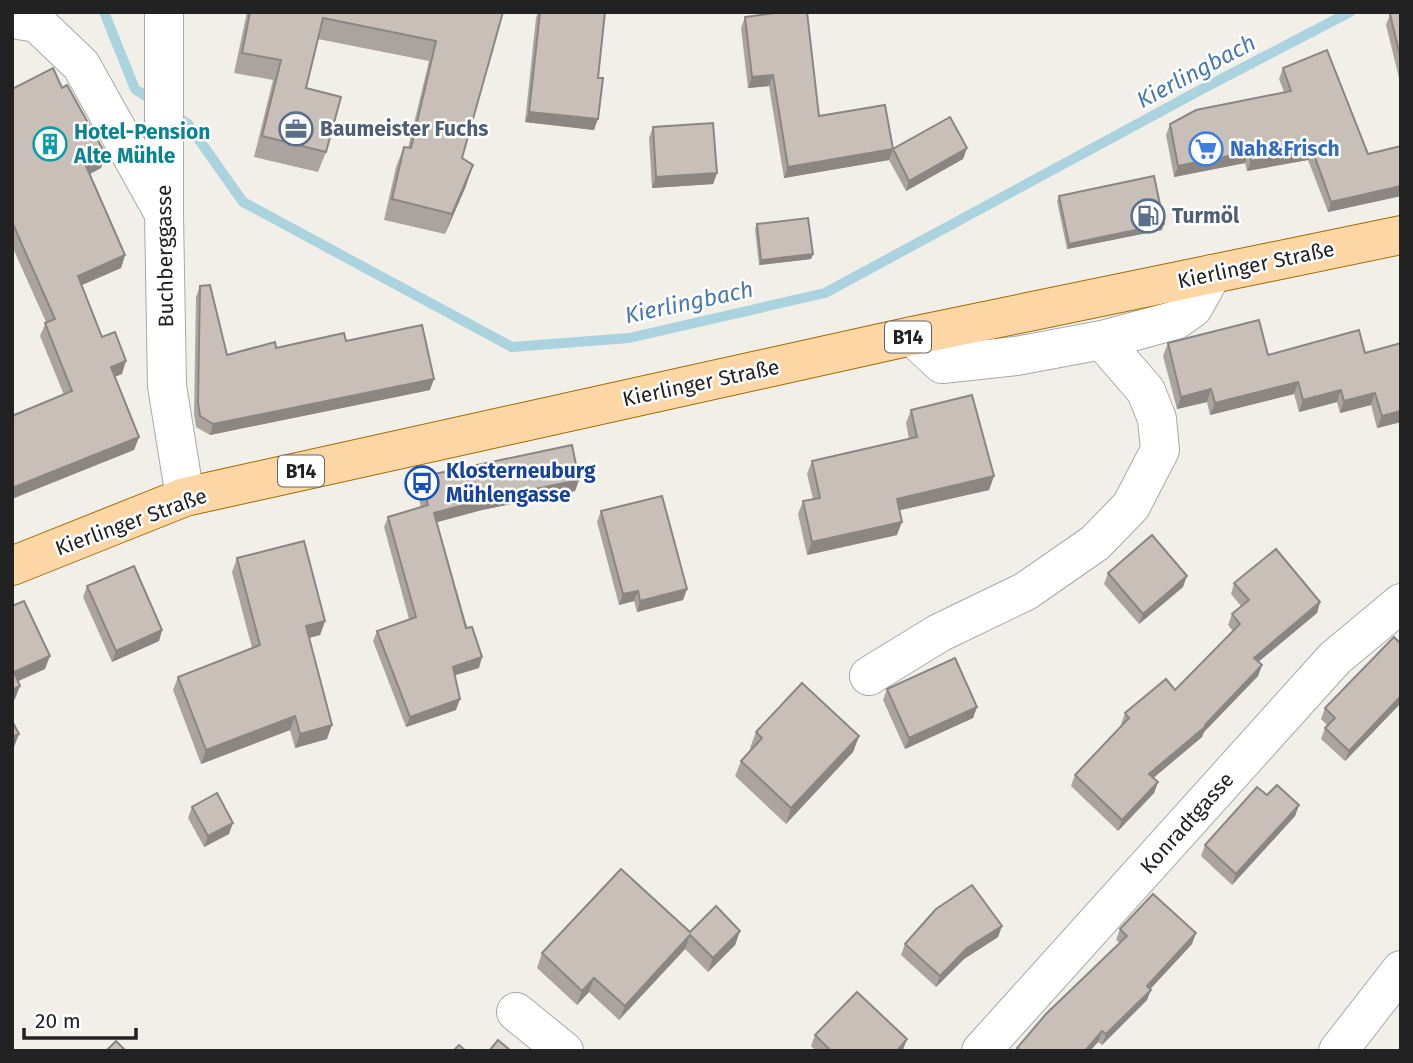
<svg xmlns="http://www.w3.org/2000/svg" width="1413" height="1063" font-family="'Fira Sans',sans-serif">
  <style>
    .lines { fill: none; stroke-linecap: round; stroke-linejoin: round }
    .stream { stroke: #aad3df; stroke-width: 10 }
    .street-casing { stroke: #a9a9a9; stroke-width: 40 }
    .primary-casing { stroke: #a06b00; stroke-width: 40 }
    .street { stroke: #fff; stroke-width: 38 }
    .primary { stroke: #fcd6a4; stroke-width: 38 }
    .wall { fill: #aba49e }
    .shaded-wall { fill: #8b8681 }
    .building { fill: #c7bfb8; stroke: #8b8681; stroke-width: 2 }
    .labels { text-anchor: middle; dominant-baseline: central; stroke-width: 5; stroke-linejoin: round; paint-order: stroke }
    .shield { fill: #fff; stroke: #646464; stroke-width: 2 }
    .shield-label { font-size: 19px; font-weight: bold; fill: #222 }
    .service-label { font-size: 21px; font-weight: bold; fill: #4e5e75; stroke: #fff; text-anchor: start }
    .culture-label { font-size: 21px; font-weight: bold; fill: #0d838f; stroke: #fff; text-anchor: start }
    .shop-label { font-size: 21px; font-weight: bold; fill: #366cbe; stroke: #fff; text-anchor: start }
    .street-label { font-size: 21px; fill: #222; stroke: #fff }
    .transit-label { font-size: 21px; font-weight: bold; fill: #164399; stroke: #fff; text-anchor: start }
    .water-label { font-size: 23px; font-style: italic; fill: #4a7aab; stroke: #fff }
  </style>
  <rect width="100%" height="100%" fill="#f2efe9"/>
  <g class="lines">
    <g class="stream">
      <path d="M104,12L135,89L155,102"/>
      <path d="M171,113L188,124L243,202L512,347L629,338L825,293L1204,88L1350,12"/>
    </g>
    <defs>
      <g id="street">
        <path d="M164,12V214L167,386L185,497"/>
        <path d="M12,19L37,23L81,65L163,212"/>
        <path d="M1102,340L1176,320L1193,308L1212,274"/>
        <path d="M869,676L939,633L1026,591L1095,543L1131,506L1160,450L1157,419L1146,391L1102,340L1016,356L942,364L912,336"/>
        <path d="M516,1012L564,1051"/>
        <path d="M981,1051L1335,658L1401,603"/>
        <path d="M1338,1051L1401,970"/>
      </g>
      <path id="primary" d="M12,566L185,497L912,336L1401,235"/>
    </defs>
    <use href="#street" class="street-casing"/>
    <use href="#primary" class="primary-casing"/>
    <use href="#street" class="street"/>
    <use href="#primary" class="primary"/>
  </g>
  <g class="wall">
    <path d="M247,12H503L462,158L466,186L445,234L384,220L396,167L404,147L408,148L429,61L318,39L306,88L326,152L318,172L254,157L273,80L234,73Z"/>
    <path d="M538,12H605L598,78L594,130L525,122L536,18Z"/>
    <path d="M1401,12V86L1386,25L1390,14Z"/>
    <path d="M745,17L819,116L893,149L967,148L963,159L906,191L889,160L784,178L769,86L748,88L741,28Z"/>
    <path d="M1283,68L1368,154L1401,146V196L1328,212L1308,160L1247,171L1245,163L1174,177L1166,135L1170,124L1284,92L1279,79Z"/>
    <path d="M12,89L101,168L89,174L125,255L121,268L81,285L102,337L122,374L114,377L139,437L134,450L64,395L40,336L46,322L12,246Z"/>
    <path d="M653,127L717,173L713,184L652,188L649,138Z"/>
    <path d="M1059,196L1162,230L1067,249L1057,201Z"/>
    <path d="M757,224L813,254L811,259L759,265L755,229Z"/>
    <path d="M200,286L227,355L276,348L346,341L430,390L210,435L196,427L194,414L196,297Z"/>
    <path d="M1168,343L1268,355L1365,353L1401,343V422L1377,428L1371,405L1340,413L1337,402L1299,412L1294,394L1210,415L1207,402L1177,409L1163,356Z"/>
    <path d="M911,410L994,476L989,490L900,510L897,535L807,555L798,514L803,501L813,499L807,474L812,461L909,439L906,423Z"/>
    <path d="M420,477L579,480L575,491L482,510L437,522L479,668L455,675L456,710L406,727L373,641L377,631L409,619L384,527L388,517L421,507L416,488Z"/>
    <path d="M601,511L687,589L683,600L637,612L634,601L619,605L597,522Z"/>
    <path d="M237,558L325,621L320,635L309,638L327,739L295,748L290,730L201,764L173,690L178,677L252,648L232,572Z"/>
    <path d="M1108,573L1183,587L1139,624L1104,584Z"/>
    <path d="M1234,583L1320,602L1317,613L1258,662L1262,665L1258,676L1204,732L1202,737L1153,778L1158,782L1154,793L1118,831L1071,786L1075,775L1122,726L1121,724L1125,713L1175,690L1233,631L1228,625L1232,614L1241,606L1231,594Z"/>
    <path d="M87,586L162,630L159,641L112,662L83,597Z"/>
    <path d="M1401,644V703L1345,761L1321,739L1325,728L1328,726L1321,719L1325,708Z"/>
    <path d="M887,689L977,707L973,718L905,749L883,700Z"/>
    <path d="M756,732L859,736L853,752L786,824L735,776L741,761L752,749L750,748Z"/>
    <path d="M1267,795L1299,805L1295,816L1232,885L1201,856L1205,845Z"/>
    <path d="M192,807L229,834L204,847L188,818Z"/>
    <path d="M1002,926L998,937L964,959L936,987L901,955L905,944Z"/>
    <path d="M1120,929L1192,944L1150,989L1147,1000L1102,1045L1098,1042L1090,1051H1016L1017,1048L1120,943L1116,940Z"/>
    <path d="M740,931L735,945L708,972L685,949L619,1020L589,992L577,1005L537,968L542,953L690,932Z"/>
    <path d="M815,1035L903,1050L816,1051L811,1046Z"/>
  </g>
  <g class="shaded-wall">
    <path d="M773,75L769,86L748,88L752,77Z"/>
    <path d="M529,112L598,119L594,130L525,122Z"/>
    <path d="M967,148L963,159L906,191L909,181Z"/>
    <path d="M893,149L889,160L784,178L788,167Z"/>
    <path d="M1312,149L1308,160L1247,171L1251,161Z"/>
    <path d="M1249,152L1245,163L1174,177L1178,166Z"/>
    <path d="M106,155L101,168L81,179L86,166Z"/>
    <path d="M473,165L466,186L445,234L452,214Z"/>
    <path d="M717,173L713,184L652,188L656,177Z"/>
    <path d="M1401,186V196L1328,212L1331,202Z"/>
    <path d="M1164,224L1162,230L1067,249L1069,244Z"/>
    <path d="M813,254L811,259L759,265L761,260Z"/>
    <path d="M125,255L121,268L73,289L78,276Z"/>
    <path d="M126,361L122,374L106,380L111,367Z"/>
    <path d="M434,379L430,390L210,435L213,424Z"/>
    <path d="M1298,382L1294,394L1210,415L1215,403Z"/>
    <path d="M1211,389L1207,402L1177,409L1181,397Z"/>
    <path d="M1341,390L1337,402L1299,412L1303,400Z"/>
    <path d="M1375,393L1371,405L1340,413L1344,401Z"/>
    <path d="M1401,411V422L1377,428L1382,416Z"/>
    <path d="M139,437L134,450L12,499V488Z"/>
    <path d="M994,476L989,490L892,512L897,499Z"/>
    <path d="M579,480L575,491L482,510L430,524L434,513L486,499Z"/>
    <path d="M902,522L897,535L807,555L812,542Z"/>
    <path d="M1187,576L1183,587L1139,624L1143,614Z"/>
    <path d="M687,589L683,600L637,612L640,601Z"/>
    <path d="M638,591L634,601L619,605L623,594Z"/>
    <path d="M1320,602L1317,613L1250,669L1254,658Z"/>
    <path d="M325,621L320,635L301,640L306,626Z"/>
    <path d="M162,630L159,641L112,662L116,651Z"/>
    <path d="M50,656L45,669L12,684L14,672Z"/>
    <path d="M482,657L479,668L449,677L453,667Z"/>
    <path d="M1262,665L1258,676L1204,732L1202,737L1145,785L1149,774L1205,725Z"/>
    <path d="M20,686L15,699L12,700V690Z"/>
    <path d="M1401,696V703L1345,761L1349,751Z"/>
    <path d="M460,699L456,710L406,727L410,717Z"/>
    <path d="M977,707L973,718L905,749L909,738Z"/>
    <path d="M295,716L290,730L201,764L206,750Z"/>
    <path d="M332,725L327,739L295,748L300,734Z"/>
    <path d="M19,734L14,747H12V737Z"/>
    <path d="M859,736L853,752L786,824L791,808Z"/>
    <path d="M1158,782L1154,793L1118,831L1122,820Z"/>
    <path d="M1299,805L1295,816L1232,885L1236,874Z"/>
    <path d="M233,823L229,834L204,847L208,836Z"/>
    <path d="M1002,926L998,937L964,959L936,987L940,976L967,948Z"/>
    <path d="M740,931L735,945L708,972L713,958Z"/>
    <path d="M1196,933L1192,944L1143,997L1147,986Z"/>
    <path d="M690,935L685,949L619,1020L625,1006Z"/>
    <path d="M594,978L589,992L577,1005L582,991Z"/>
    <path d="M1151,990L1147,1000L1102,1045L1106,1034Z"/>
    <path d="M1102,1031L1098,1042L1090,1051H1085Z"/>
    <path d="M907,1039L903,1050L897,1051Z"/>
  </g>
  <g class="building">
    <path d="M250,12H503L462,158L473,165L452,214L392,199L404,147L411,148L436,41L323,18L306,88L341,97L326,152L262,136L281,60L242,53Z"/>
    <path d="M540,12H605L598,78H603L598,119L529,112Z"/>
    <path d="M783,12H807L819,116L885,105L893,149L788,167L773,75L752,77L745,17Z"/>
    <path d="M1393,12H1401V60L1390,14Z"/>
    <path d="M1327,50L1368,154L1401,146V186L1331,202L1312,149L1251,161L1249,152L1178,166L1170,124L1196,110L1291,91L1283,68Z"/>
    <path d="M53,68L62,88L67,85L106,155L86,166L125,255L78,276L102,337L115,332L126,361L111,367L139,437L12,488V416L72,391L45,323L55,319L12,222V89Z"/>
    <path d="M950,117L967,148L909,181L893,149Z"/>
    <path d="M713,123L717,173L656,177L653,127Z"/>
    <path d="M1154,176L1164,224L1069,244L1059,196Z"/>
    <path d="M808,218L813,254L761,260L757,224Z"/>
    <path d="M210,285L227,355L275,342L276,348L344,333L346,341L422,325L434,379L213,424L200,416L198,403L200,286Z"/>
    <path d="M1259,320L1268,355L1359,330L1365,353L1401,343V411L1382,416L1375,393L1344,401L1341,390L1303,400L1298,382L1215,403L1211,389L1181,397L1168,343Z"/>
    <path d="M972,395L994,476L897,499L902,522L812,542L803,501L820,498L812,461L917,437L911,410Z"/>
    <path d="M572,445L579,480L486,499L434,513L466,628L472,627L482,657L453,667L460,699L410,717L377,631L416,617L388,517L428,505L420,477Z"/>
    <path d="M662,496L687,589L640,601L638,591L623,594L601,511Z"/>
    <path d="M1152,535L1187,576L1143,614L1108,573Z"/>
    <path d="M304,541L325,621L306,626L332,725L300,734L295,716L206,750L178,677L260,645L237,558Z"/>
    <path d="M1276,549L1320,602L1254,658L1262,665L1205,725L1206,726L1149,774L1158,782L1122,820L1075,775L1129,718L1125,713L1166,679L1175,690L1240,624L1232,614L1249,600L1234,583Z"/>
    <path d="M134,566L162,630L116,651L87,586Z"/>
    <path d="M24,601L50,656L14,672L20,686L12,690V606Z"/>
    <path d="M1394,637L1401,644V696L1349,751L1325,728L1335,718L1325,708Z"/>
    <path d="M955,658L977,707L909,738L887,689Z"/>
    <path d="M802,683L859,736L791,808L741,761L762,738L756,732Z"/>
    <path d="M12,721L19,734L12,737Z"/>
    <path d="M1277,785L1299,805L1236,874L1205,845L1257,787L1267,795Z"/>
    <path d="M217,793L233,823L208,836L192,807Z"/>
    <path d="M621,869L690,932L716,906L740,931L713,958L690,935L625,1006L594,978L582,991L542,953Z"/>
    <path d="M972,885L1002,926L967,948L940,976L905,944L936,909Z"/>
    <path d="M1153,894L1196,933L1147,986L1151,990L1106,1034L1102,1031L1085,1051H1020L1017,1048L1046,1014L1127,936L1120,929Z"/>
    <path d="M857,992L907,1039L897,1051H831L815,1035Z"/>
    <path d="M498,1040L511,1051H489Z"/>
    <path d="M116,1041L126,1051H106Z"/>
    <path d="M459,1045L466,1051H453Z"/>
  </g>
  <defs>
    <symbol id="office-ring" viewBox="-11 -11 22 22"><circle r="9.5" fill="#fff" stroke="#5c6f8a" stroke-width="1.5"/><path d="M-6-3h4V-5.5h4V-3h4V5H-6ZM-1-4.5V-3h2v-1.5ZM-6 0V1H6V0Z" fill="#5c6f8a"/></symbol>
    <symbol id="building-ring" viewBox="-11 -11 22 22"><circle r="9.5" fill="#fff" stroke="#0f9aa8" stroke-width="1.5"/><path d="M-4-6H4V6H1V3H-1V6H-4ZM-2.5-4.3h1.7v1.8h-1.7ZM.8-4.3h1.7v1.8H.8ZM-2.5-1h1.7V.8h-1.7ZM.8-1h1.7V.8H.8Z" fill="#0f9aa8"/></symbol>
    <symbol id="supermarket-ring" viewBox="-11 -11 22 22"><circle r="9.5" fill="#fff" stroke="#3f7fe0" stroke-width="1.5"/><path d="M-6-5.5h2.5l.6 2H6L4.5 2H-2.5L-4.4-4H-6ZM-1.5 3.2a1.3 1.3 0 1 0 .1 0ZM3 3.2a1.3 1.3 0 1 0 .1 0Z" fill="#3f7fe0"/></symbol>
    <symbol id="fuel-ring" viewBox="-11 -11 22 22"><circle r="9.5" fill="#fff" stroke="#5c6f8a" stroke-width="1.5"/><path d="M-5.5-6h7V0h2V4h1.3V-2.5L3-4.5l.8-.8L6-3V5H2.5V1h-1V6h-7ZM-4.2-4.7v3.2H.2V-4.7Z" fill="#5c6f8a"/></symbol>
    <symbol id="bus-ring" viewBox="-11 -11 22 22"><circle r="9.5" fill="#fff" stroke="#1a4fb4" stroke-width="1.5"/><path d="M-5-6H5V4H4V6H2V4H-2V6H-4V4H-5ZM-3.5-4V0h7V-4ZM-3.5 1.2v1.5H-2V1.2ZM2 1.2v1.5H3.5V1.2Z" fill="#1a4fb4"/></symbol>
  </defs>
  <g fill-rule="evenodd">
    <use href="#office-ring" x="277" y="110" width="38" height="38"/>
    <use href="#building-ring" x="31" y="125" width="38" height="38"/>
    <use href="#supermarket-ring" x="1187" y="130" width="38" height="38"/>
    <use href="#fuel-ring" x="1129" y="197" width="38" height="38"/>
    <use href="#bus-ring" x="403" y="464" width="38" height="38"/>
  </g>
  <g class="labels">
    <g class="shield">
      <rect x="885" y="321.5" width="46" height="31" rx="5"/>
      <rect x="278" y="455.5" width="46" height="31" rx="5"/>
    </g>
    <g class="shield-label">
      <text x="908" y="337">B14</text>
      <text x="301" y="471">B14</text>
    </g>
    <g class="service-label">
      <text x="320" y="129">Baumeister Fuchs</text>
      <text x="1172" y="216">Turmöl</text>
    </g>
    <g class="culture-label">
      <text x="74" y="132">Hotel-Pension<tspan x="74" dy="24">Alte Mühle</tspan></text>
    </g>
    <g class="shop-label">
      <text x="1230" y="149">Nah&amp;Frisch</text>
    </g>
    <g class="street-label">
      <text transform="translate(165 256) rotate(-91)">Buchberggasse</text>
      <text transform="translate(1256 265) rotate(-12)">Kierlinger Straße</text>
      <text transform="translate(701 383) rotate(-12)">Kierlinger Straße</text>
      <text transform="translate(131 522) rotate(-20)">Kierlinger Straße</text>
      <text transform="translate(1187 823) rotate(-48)">Konradtgasse</text>
    </g>
    <g class="transit-label">
      <text x="446" y="471">Klosterneuburg<tspan x="446" dy="24">Mühlengasse</tspan></text>
    </g>
    <g class="water-label">
      <text transform="translate(1196 71) rotate(-28)">Kierlingbach</text>
      <text transform="translate(689 302) rotate(-12)">Kierlingbach</text>
    </g>
  </g>
  <rect width="1413" height="1063" fill="none" stroke="#222222" stroke-width="28"/>
  <path d="M24 1028v10h112v-10" fill="none" stroke="#222222" stroke-width="3.5"/>
  <text x="35" y="1028" font-size="21" fill="#222222" stroke="#ffffff" stroke-width="5" paint-order="stroke">20 m</text>
</svg>
